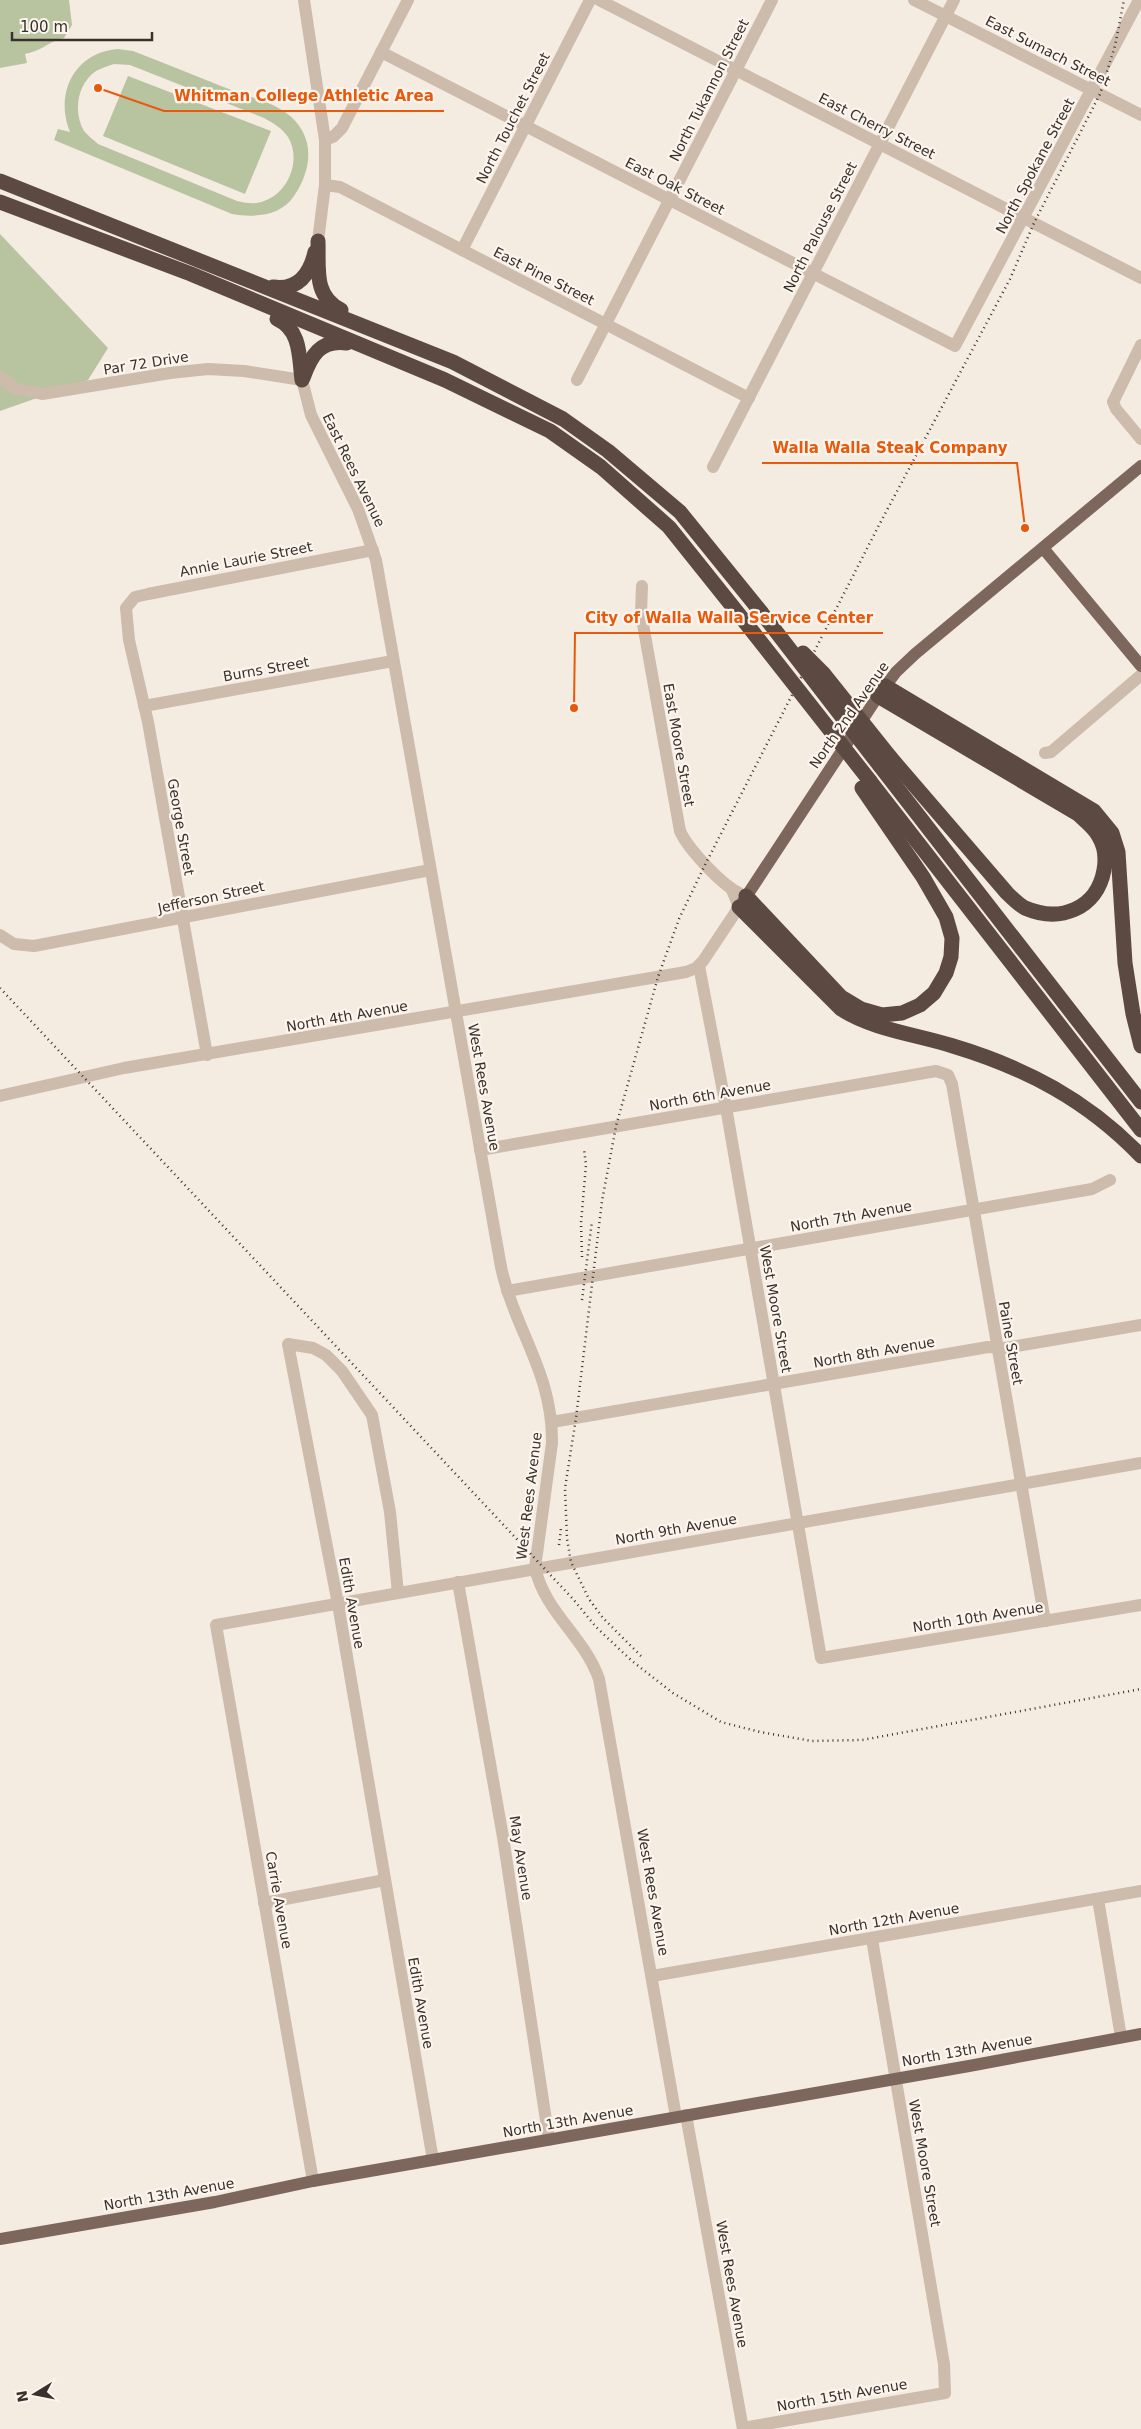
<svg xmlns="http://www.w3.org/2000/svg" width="1141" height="2429" font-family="'DejaVu Sans',sans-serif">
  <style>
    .grass { fill: #b8c4a0; fill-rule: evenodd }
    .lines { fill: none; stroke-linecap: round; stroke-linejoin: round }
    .minor { stroke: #cdbbac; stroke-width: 12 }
    .major { stroke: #7d675c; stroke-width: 12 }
    .highway { stroke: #5c4a42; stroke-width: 15 }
    .rail { stroke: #3b302b; stroke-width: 2.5; stroke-dasharray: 1 4; stroke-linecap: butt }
    .highway-bridge { stroke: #5c4a42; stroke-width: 15 }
    .labels { text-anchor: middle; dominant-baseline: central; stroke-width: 4.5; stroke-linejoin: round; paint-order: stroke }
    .street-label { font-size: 14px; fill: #3b302b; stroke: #fbf5ee }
    .leader { fill: none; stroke: #e8590c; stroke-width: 2 }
    .callout-dot { fill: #e8590c; stroke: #fbf5ee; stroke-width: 2 }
    .callout-label { font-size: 15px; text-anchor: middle; font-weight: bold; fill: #e8590c; stroke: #fbf5ee; stroke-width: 4.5; stroke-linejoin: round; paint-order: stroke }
  </style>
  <rect width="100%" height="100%" fill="#f4ebe1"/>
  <g class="grass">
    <path d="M0,0H69L72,25L64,38C47,42 42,51 25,54L27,63L0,68Z"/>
    <path d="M118,49L133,51C163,63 192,74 221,86C240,94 269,101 285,112C316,134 313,168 294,196C281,216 254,218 232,214L54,140L58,129L70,132C54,93 75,52 118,49ZM114,64L130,65L264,118C273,123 282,128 288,137C302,160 288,193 264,201C255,205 245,203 237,201L98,144C94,140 88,136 84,131C73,112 77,84 96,71C101,68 108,66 114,64Z"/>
    <path d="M128,76L271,131L245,194L103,136Z"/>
    <path d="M0,234L108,348L88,380L0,411Z"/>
  </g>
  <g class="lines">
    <g class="minor">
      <path d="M304,0L325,140V185L318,241"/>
      <path d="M599,0L1141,278"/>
      <path d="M914,0L1141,115"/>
      <path d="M381,52L955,346L1139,0"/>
      <path d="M325,140L333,137L342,128L408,0"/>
      <path d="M325,185L340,187L749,398"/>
      <path d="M462,250L590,0"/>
      <path d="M1141,345L1113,402L1116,409L1141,439"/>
      <path d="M0,376L14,388L42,394L170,373L208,369L244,371L302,380L311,415L358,509L376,560L501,1267C515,1331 553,1373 552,1443L535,1568C546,1614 584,1636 599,1679L676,2117"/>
      <path d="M577,380L772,0"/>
      <path d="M713,467L954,0"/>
      <path d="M642,586L641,613L680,831C688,849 722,885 739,893"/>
      <path d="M144,706L393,661"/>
      <path d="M1045,753L1051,752L1141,675"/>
      <path d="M0,935L14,944L34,946L430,870"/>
      <path d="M699,966L726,1107L821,1658L1141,1605"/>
      <path d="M207,1055L148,722L129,640L126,608L135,597L148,594L373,550"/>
      <path d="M0,1096L124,1068L686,972L696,968L703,961L739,907L732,890"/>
      <path d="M480,1150L936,1071L948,1075L952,1084L1045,1621"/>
      <path d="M507,1291L1092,1189L1110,1180"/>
      <path d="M552,1422L988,1347L1005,1348L1141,1325"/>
      <path d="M458,1582L503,1837L549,2140"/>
      <path d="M398,1593L390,1512L372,1415L342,1371L326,1355L313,1348L288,1344L338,1604L433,2160"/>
      <path d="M1098,1899L1121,2037"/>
      <path d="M264,1903L385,1880"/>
      <path d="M652,1976L1141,1891"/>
      <path d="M686,2115L743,2429"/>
      <path d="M313,2181L216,1625L1141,1463"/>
      <path d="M743,2428L945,2393L944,2364L872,1939"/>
    </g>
    <g class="major">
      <path d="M1043,548L1141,666"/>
      <path d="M742,903L878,696L896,672L915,654L1141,466"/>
      <path d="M0,2239L215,2202L313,2181L969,2066L1141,2034"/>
    </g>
    <g class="highway">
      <path d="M0,181L453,362L563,419L608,451L680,512L761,612"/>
      <path d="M0,202L191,274L445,380L550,431L601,467L669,527L745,622"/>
      <path d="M318,241C319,268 313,296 341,310"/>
      <path d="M273,287C298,291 310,274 315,252"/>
      <path d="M277,319C301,330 299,356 302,380"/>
      <path d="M303,378C311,356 320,339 347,343"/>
      <path d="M885,686L1094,811L1112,833L1118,852L1125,963L1133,1014L1141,1046"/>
      <path d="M878,696L1078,814C1085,821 1095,828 1099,837C1105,847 1106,859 1104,870C1097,909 1060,923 1025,908C1019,905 1012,898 1007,893L890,757"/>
      <path d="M880,766L1141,1102"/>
      <path d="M870,781L1141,1130"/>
      <path d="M746,896L841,997L861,1009L882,1015L902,1013L920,1005L934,993L946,973L951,957L952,938L946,917L923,877L862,788"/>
      <path d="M739,907L841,1009C874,1030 915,1034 953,1046C1026,1068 1087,1100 1141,1156"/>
    </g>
    <g class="rail">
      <path d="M0,988L573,1599L596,1627L632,1661L673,1693L721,1722L760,1732L812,1741L862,1740L1141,1689"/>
      <path d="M582,1257L581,1223L586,1165L584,1149"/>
      <path d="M582,1300L592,1221"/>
      <path d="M559,1545L561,1528"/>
      <path d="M641,1656L603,1618L589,1599L571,1562L567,1539L565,1488L576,1418L602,1201L616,1126L658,977L679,919L706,863L878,527L1010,279L1034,223L1100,94L1115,46L1124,0"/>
    </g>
    <g class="highway-bridge">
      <path d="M761,612L880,766"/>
      <path d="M745,622L870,781"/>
      <path d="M803,653L823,673L890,757"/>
    </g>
  </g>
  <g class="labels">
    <g class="street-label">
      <text transform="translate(1048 51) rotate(27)">East Sumach Street</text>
      <text transform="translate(709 90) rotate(-63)">North Tukannon Street</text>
      <text transform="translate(513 118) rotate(-63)">North Touchet Street</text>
      <text transform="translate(877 126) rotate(27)">East Cherry Street</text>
      <text transform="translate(1035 166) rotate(-62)">North Spokane Street</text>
      <text transform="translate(675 186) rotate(27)">East Oak Street</text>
      <text transform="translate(820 227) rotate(-63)">North Palouse Street</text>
      <text transform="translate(544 276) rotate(27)">East Pine Street</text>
      <text transform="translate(146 363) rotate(-9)">Par 72 Drive</text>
      <text transform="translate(354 470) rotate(64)">East Rees Avenue</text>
      <text transform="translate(246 559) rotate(-11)">Annie Laurie Street</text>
      <text transform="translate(266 669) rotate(-10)">Burns Street</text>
      <text transform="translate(849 715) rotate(-55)">North 2nd Avenue</text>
      <text transform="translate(679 745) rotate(80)">East Moore Street</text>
      <text transform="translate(181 827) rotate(80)">George Street</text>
      <text transform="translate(211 897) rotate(-12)">Jefferson Street</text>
      <text transform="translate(347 1016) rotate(-10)">North 4th Avenue</text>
      <text transform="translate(484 1087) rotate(80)">West Rees Avenue</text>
      <text transform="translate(710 1095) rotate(-10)">North 6th Avenue</text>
      <text transform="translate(851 1216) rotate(-10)">North 7th Avenue</text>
      <text transform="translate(776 1309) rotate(80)">West Moore Street</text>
      <text transform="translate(1011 1343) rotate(80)">Paine Street</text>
      <text transform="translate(874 1352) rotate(-10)">North 8th Avenue</text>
      <text transform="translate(529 1496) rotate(-83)">West Rees Avenue</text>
      <text transform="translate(676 1529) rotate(-10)">North 9th Avenue</text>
      <text transform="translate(352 1603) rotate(80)">Edith Avenue</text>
      <text transform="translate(978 1617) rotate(-9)">North 10th Avenue</text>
      <text transform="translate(521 1858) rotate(81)">May Avenue</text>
      <text transform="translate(653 1892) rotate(80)">West Rees Avenue</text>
      <text transform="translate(279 1900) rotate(80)">Carrie Avenue</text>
      <text transform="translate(894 1919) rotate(-10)">North 12th Avenue</text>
      <text transform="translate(421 2003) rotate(80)">Edith Avenue</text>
      <text transform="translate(967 2050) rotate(-10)">North 13th Avenue</text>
      <text transform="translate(568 2121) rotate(-10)">North 13th Avenue</text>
      <text transform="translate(925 2163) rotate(80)">West Moore Street</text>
      <text transform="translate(169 2194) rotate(-10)">North 13th Avenue</text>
      <text transform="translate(732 2284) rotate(80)">West Rees Avenue</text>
      <text transform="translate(842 2395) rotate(-10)">North 15th Avenue</text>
    </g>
  </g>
  <path class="leader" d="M98 88L164 111H444M1025 528L1017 463H762M574 708L575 633H883"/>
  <g class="callout-dot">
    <circle cx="98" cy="88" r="5"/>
    <circle cx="1025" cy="528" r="5"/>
    <circle cx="574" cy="708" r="5"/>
  </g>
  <g class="callout-label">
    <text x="304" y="101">Whitman College Athletic Area</text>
    <text x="890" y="453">Walla Walla Steak Company</text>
    <text x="729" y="623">City of Walla Walla Service Center</text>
  </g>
  <g transform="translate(35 2394) rotate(260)" stroke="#fbf5ee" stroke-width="4" paint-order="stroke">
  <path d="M0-4L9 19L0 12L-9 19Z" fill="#3b302b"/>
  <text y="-8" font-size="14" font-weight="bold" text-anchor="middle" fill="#3b302b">N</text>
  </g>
  <path d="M12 32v8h140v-8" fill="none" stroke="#3b302b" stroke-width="2.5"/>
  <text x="20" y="32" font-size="15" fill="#3b302b" stroke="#fbf5ee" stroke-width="4" paint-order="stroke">100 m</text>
</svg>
